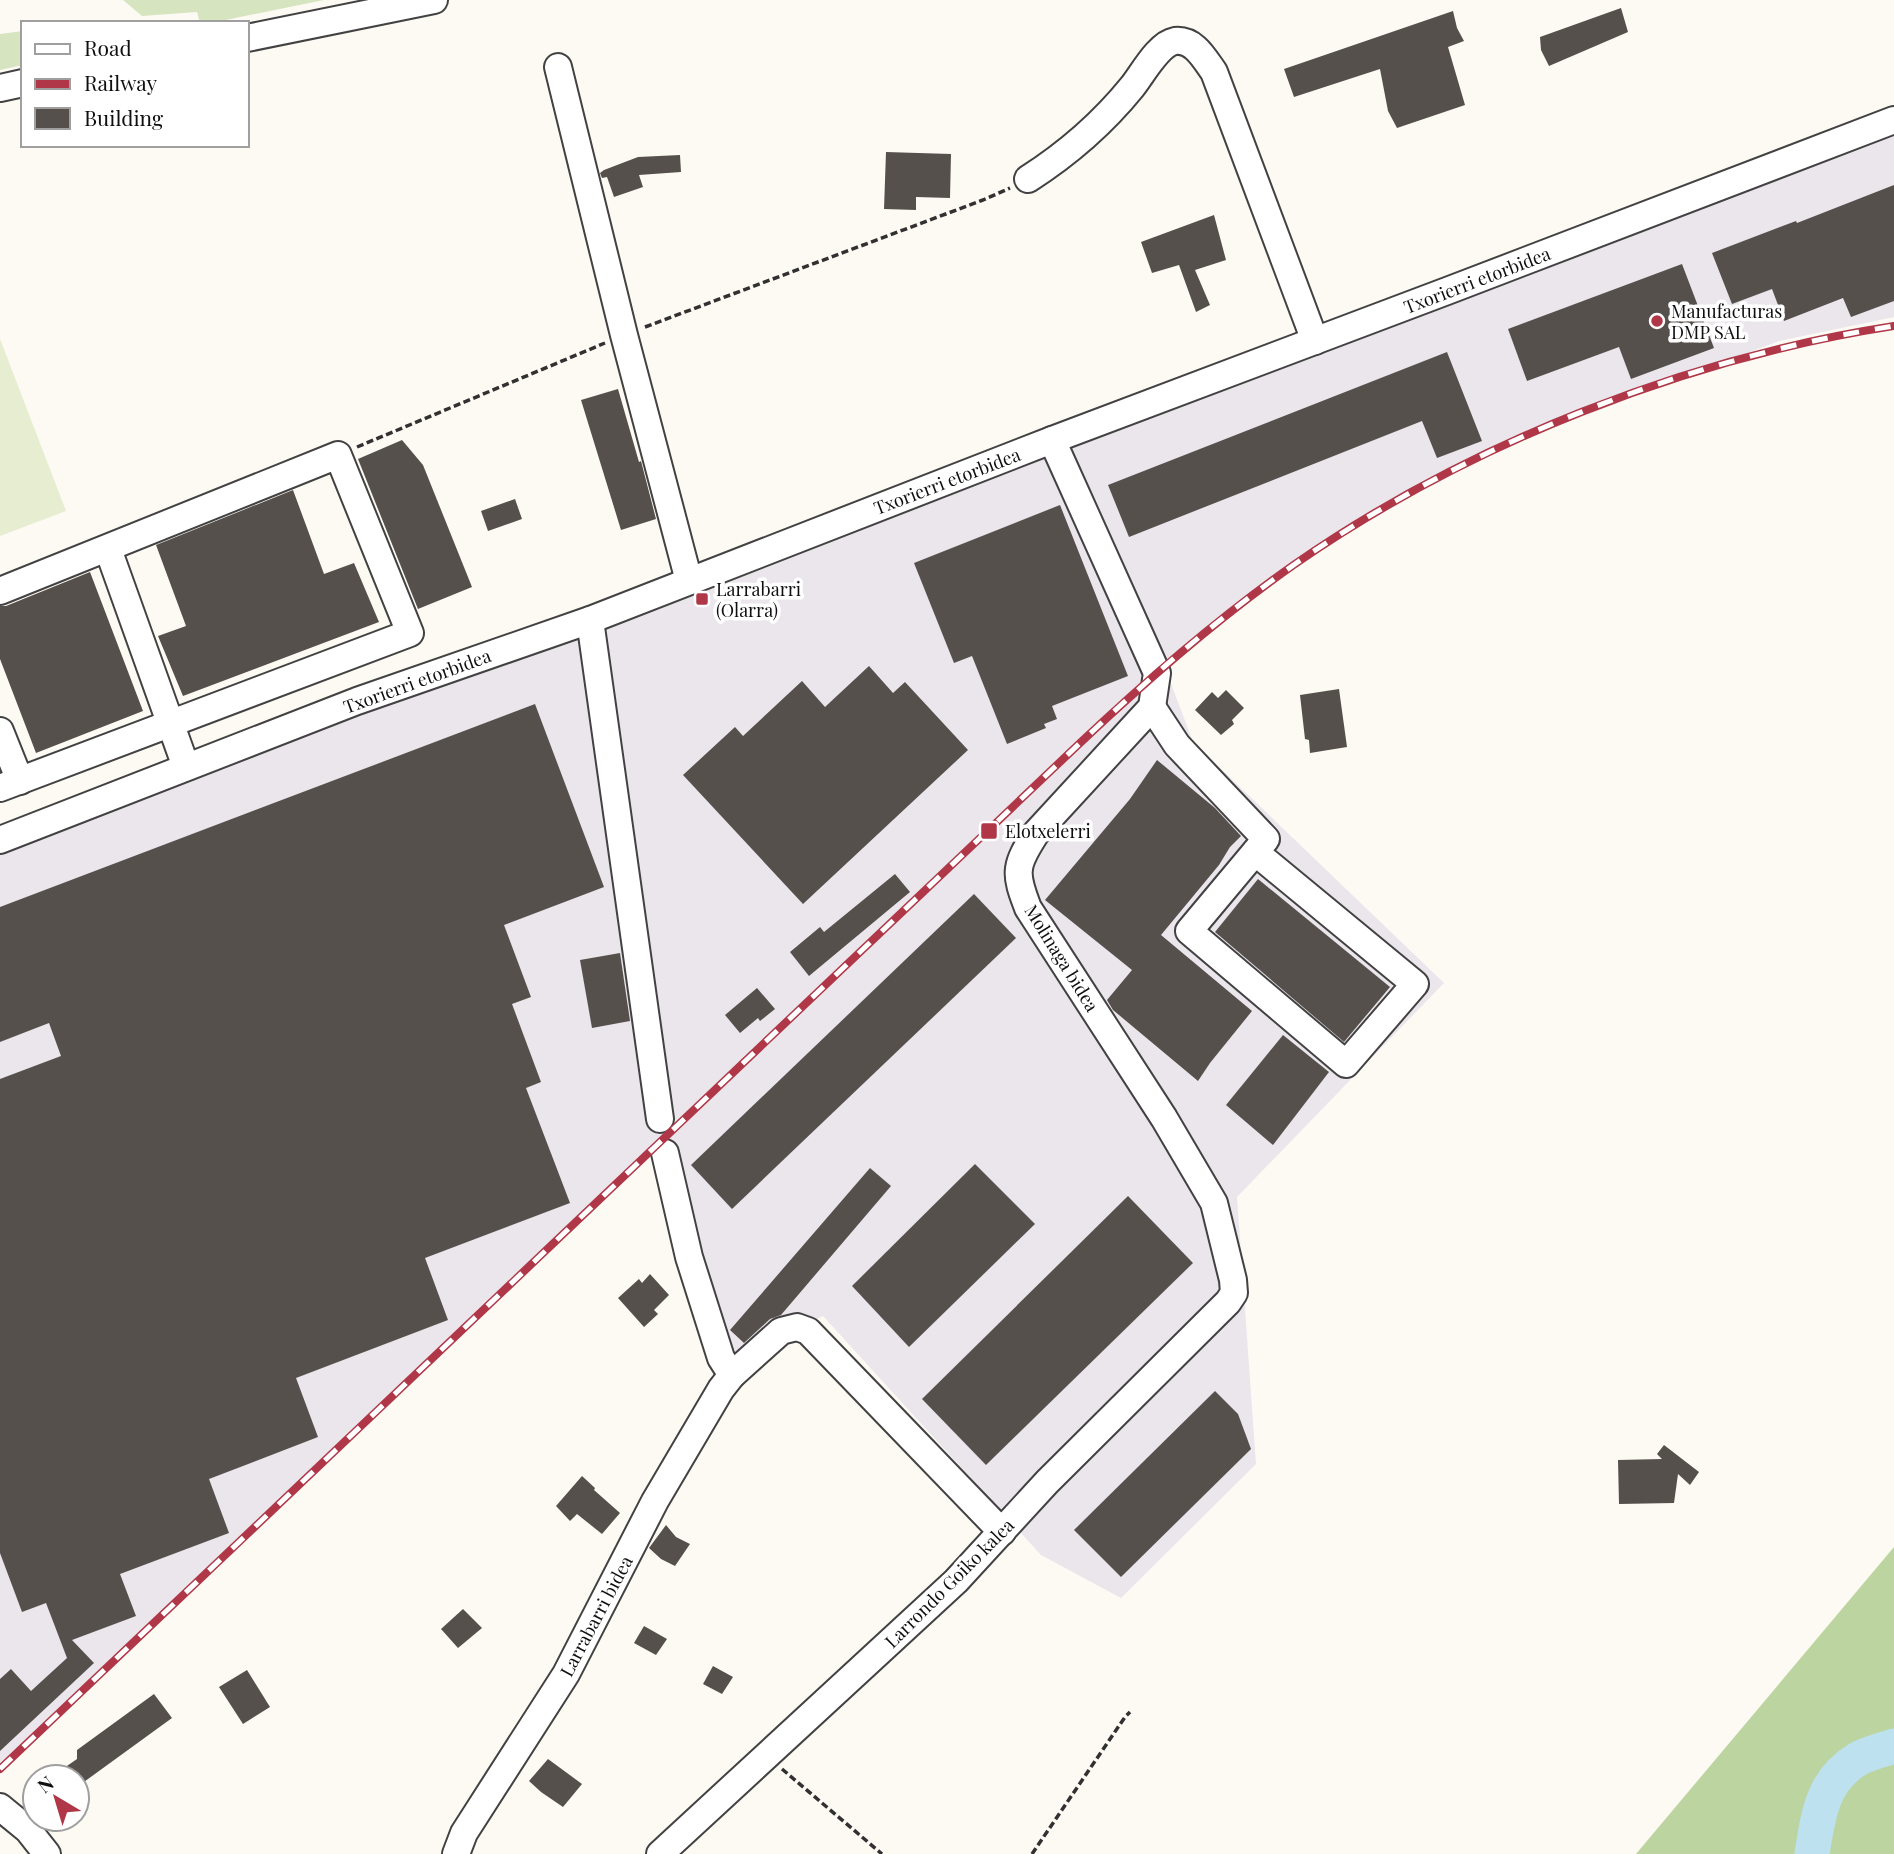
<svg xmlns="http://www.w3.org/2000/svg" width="1894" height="1854" font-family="'Playfair Display',serif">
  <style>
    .industrial { fill: #ebe5ec }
    .green { fill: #d6e5bf }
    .forest { fill: #bcd4a0 }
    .pitch { fill: #e6edd0 }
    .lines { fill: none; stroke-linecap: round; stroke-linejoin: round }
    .river { stroke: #bde1ef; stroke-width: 35 }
    .building { fill: #56504d }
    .minor-casing { stroke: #424242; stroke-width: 30 }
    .path { stroke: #313131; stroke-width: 3.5; stroke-dasharray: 7 3.5; stroke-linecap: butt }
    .minor { stroke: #fff; stroke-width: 26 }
    .rail-casing { stroke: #af3747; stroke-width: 8 }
    .rail { stroke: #fff; stroke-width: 5; stroke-dasharray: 16; stroke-linecap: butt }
    .poi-dot { fill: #af3747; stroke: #fff; stroke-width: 2.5 }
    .labels { text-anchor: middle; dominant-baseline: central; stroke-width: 7; stroke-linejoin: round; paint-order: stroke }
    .street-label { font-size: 18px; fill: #0f0f0f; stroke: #fff }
    .poi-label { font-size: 18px; fill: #0f0f0f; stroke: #fff; text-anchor: start }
  </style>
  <rect width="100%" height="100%" fill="#fdfaf3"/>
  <path class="industrial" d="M1894,135V317L1779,341L1477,457L1260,586L1164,665L1193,742L1444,983L1237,1197L1256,1464L1121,1598L1041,1555L823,1316L734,1362L650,1151L0,1769V849L1052,440Z"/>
  <g class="green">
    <path d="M123,0H324L211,23H200L197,12L142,16Z"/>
    <path d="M23,31V65L0,70V34Z"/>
  </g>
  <path class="forest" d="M1894,1547V1854H1636Z"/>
  <path class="pitch" d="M0,339L66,511L0,536Z"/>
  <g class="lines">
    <path class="river" d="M1812,1854C1818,1816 1822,1780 1858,1759C1868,1753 1883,1750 1894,1746"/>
  </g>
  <g class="building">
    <path d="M1621,8L1628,32L1549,66L1541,50L1540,37Z"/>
    <path d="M1453,11L1457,28L1464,41L1448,47L1465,105L1397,128L1388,111L1380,69L1294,97L1284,69Z"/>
    <path d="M886,152L951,154L950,198L916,197V210L884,209Z"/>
    <path d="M680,155L681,172L639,175L643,187L614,197L607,177L602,178L600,173L604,170L638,157Z"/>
    <path d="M1894,185V301L1851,317L1843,298L1784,321L1772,289L1732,304L1712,253L1796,221L1797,223Z"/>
    <path d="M1214,215L1226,260L1195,270L1210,305L1196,312L1179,265L1152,273L1141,242Z"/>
    <path d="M1682,264L1714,348L1631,379L1619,347L1527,381L1508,329Z"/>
    <path d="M1447,352L1482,441L1437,458L1422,421L1129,537L1108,485Z"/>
    <path d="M618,389L639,462L641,461L656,519L621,530L581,400Z"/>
    <path d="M402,440L423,465L472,587L418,609L358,459Z"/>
    <path d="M293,490L324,574L354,563L379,622L183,696L158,636L186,626L156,545Z"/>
    <path d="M515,499L522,519L488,531L481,511Z"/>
    <path d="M1060,505L1128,676L1052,706L1057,719L1044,724L1046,728L1007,744L972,656L954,663L914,563Z"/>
    <path d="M90,572L143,711L36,753L0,659V606H6Z"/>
    <path d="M869,666L893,693L905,682L968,750L803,904L683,775L735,727L743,736L802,681L825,707Z"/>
    <path d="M1339,689L1347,747L1310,753L1309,740L1305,739L1300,695Z"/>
    <path d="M1226,690L1244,708L1232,720L1234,724L1221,735L1195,710L1212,692L1218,698Z"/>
    <path d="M535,704L604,887L504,925L531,997L512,1004L541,1082L526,1088L570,1203L425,1258L448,1320L296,1378L318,1437L209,1479L229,1533L120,1574L136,1616L72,1640L94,1663L0,1751V1679L11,1669L31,1691L67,1658L46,1603L22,1612L0,1553V1079L61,1056L49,1023L0,1042V907Z"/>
    <path d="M1157,760L1215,808L1241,836L1230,847L1219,865L1161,935L1252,1011L1210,1063L1198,1081L1113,1010L1107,1000L1132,970L1045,900L1130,799Z"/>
    <path d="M895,874L910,892L809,976L790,952L820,927L824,932Z"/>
    <path d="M1258,879L1390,987L1344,1042L1215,932Z"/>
    <path d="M974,894L1016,938L732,1209L691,1165Z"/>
    <path d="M620,953L630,1021L592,1028L580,960Z"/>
    <path d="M757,988L775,1009L760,1021L758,1018L740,1033L725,1015Z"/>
    <path d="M1283,1035L1329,1072L1273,1145L1226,1105Z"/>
    <path d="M975,1164L1035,1224L909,1347L852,1286Z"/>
    <path d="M870,1168L891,1186L781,1315L770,1319L744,1343L730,1330Z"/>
    <path d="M1128,1196L1193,1263L986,1465L922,1399Z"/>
    <path d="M650,1274L669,1295L654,1310L658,1314L644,1327L618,1298L639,1279L642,1283Z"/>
    <path d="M1215,1391L1238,1414L1251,1449L1121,1577L1074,1530Z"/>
    <path d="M1664,1445L1699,1472L1690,1485L1678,1474L1674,1503L1619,1504L1618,1460L1662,1459L1657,1454Z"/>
    <path d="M582,1476L595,1488L594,1490L620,1513L602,1534L577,1514L570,1521L556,1506Z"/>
    <path d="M666,1525L676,1537L690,1544L675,1566L661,1559L649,1548Z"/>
    <path d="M463,1609L482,1628L458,1648L441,1629Z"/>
    <path d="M644,1626L667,1639L656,1655L634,1643Z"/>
    <path d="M713,1666L733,1677L722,1694L703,1684Z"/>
    <path d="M247,1670L270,1707L243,1724L219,1687Z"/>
    <path d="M154,1694L172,1718L77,1787V1777H51L77,1759V1750Z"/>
    <path d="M548,1759L582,1784L563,1807L541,1792L529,1781Z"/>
  </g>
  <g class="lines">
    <defs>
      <g id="minor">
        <path d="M247,38L434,0"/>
        <path d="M558,67L624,335L689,581"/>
        <path d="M0,88L23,83"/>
        <path d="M1028,179C1067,154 1102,124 1132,87C1142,75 1158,44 1175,41C1194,39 1204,58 1214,72L1315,341"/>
        <path d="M108,549L186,767"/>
        <path d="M0,591L338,455L410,633L0,788"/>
        <path d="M590,620L660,1119"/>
        <path d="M1152,707L1177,745L1266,839L1189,931L1346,1064L1415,984L1255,852"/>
        <path d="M0,731L20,781"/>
        <path d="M0,840L357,701L590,620L1052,440L1447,291L1894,120"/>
        <path d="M665,1153L689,1257L721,1358L732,1375"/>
        <path d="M0,1807L28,1830L47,1854"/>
        <path d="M456,1854L464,1833L566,1674L655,1501L721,1389L732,1375L781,1331L797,1327L808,1331L1002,1532"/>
        <path d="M660,1854L956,1581L1047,1482L1228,1302L1234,1293L1233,1280L1214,1203L1164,1118L1028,908C1024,897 1017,881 1019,869C1020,857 1030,843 1036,833L1152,707L1157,673L1052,440"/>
      </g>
    </defs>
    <use href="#minor" class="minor-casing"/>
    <g class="path">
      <path d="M645,327L983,200L1010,188"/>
      <path d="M357,447L605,343"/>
      <path d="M782,1769L882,1854"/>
      <path d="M1032,1854L1125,1717L1130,1712"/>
    </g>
    <use href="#minor" class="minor"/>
    <defs>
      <path id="rail" d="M0,1769L1080,743C1148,679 1218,618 1295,564C1468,444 1686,358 1894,326"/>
    </defs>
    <use href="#rail" class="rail-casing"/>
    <use href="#rail" class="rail"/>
  </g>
  <g class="poi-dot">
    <circle cx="1657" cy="321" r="7"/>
    <rect x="695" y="592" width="14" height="14" rx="3.5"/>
    <rect x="980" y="822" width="18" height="18" rx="3.5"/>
  </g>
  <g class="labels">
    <g class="street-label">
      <text transform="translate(1477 280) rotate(-21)">Txorierri etorbidea</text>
      <text transform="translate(947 481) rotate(-21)">Txorierri etorbidea</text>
      <text transform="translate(417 681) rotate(-20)">Txorierri etorbidea</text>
      <text transform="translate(1062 958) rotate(58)">Molinaga bidea</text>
      <text transform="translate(949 1583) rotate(-45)">Larrondo Goiko kalea</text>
      <text transform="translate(596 1616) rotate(-62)">Larrabarri bidea</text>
    </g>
    <g class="poi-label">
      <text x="1671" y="311">Manufacturas<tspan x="1671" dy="21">DMP SAL</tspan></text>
      <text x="716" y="589">Larrabarri<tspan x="716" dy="21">(Olarra)</tspan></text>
      <text x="1005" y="831">Elotxelerri</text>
    </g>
  </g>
  <rect x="21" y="21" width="228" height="126" fill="#ffffff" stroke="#9f9f9f" stroke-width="2"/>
  <rect x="35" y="44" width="35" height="10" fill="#ffffff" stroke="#9f9f9f" stroke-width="2"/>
  <text x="84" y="56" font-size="21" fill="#0f0f0f">Road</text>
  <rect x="35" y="79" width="35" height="10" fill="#af3747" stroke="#9f9f9f" stroke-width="2"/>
  <text x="84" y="91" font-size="21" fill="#0f0f0f">Railway</text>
  <rect x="35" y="108" width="35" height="21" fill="#56504d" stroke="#9f9f9f" stroke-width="2"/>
  <text x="84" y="126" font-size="21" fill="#0f0f0f">Building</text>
  <g transform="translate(56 1798) rotate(322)"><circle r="33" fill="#ffffff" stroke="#9f9f9f" stroke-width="2"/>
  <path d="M0-5L12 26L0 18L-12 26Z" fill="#af3747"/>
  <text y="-10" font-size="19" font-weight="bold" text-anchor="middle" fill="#0f0f0f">N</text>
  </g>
</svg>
